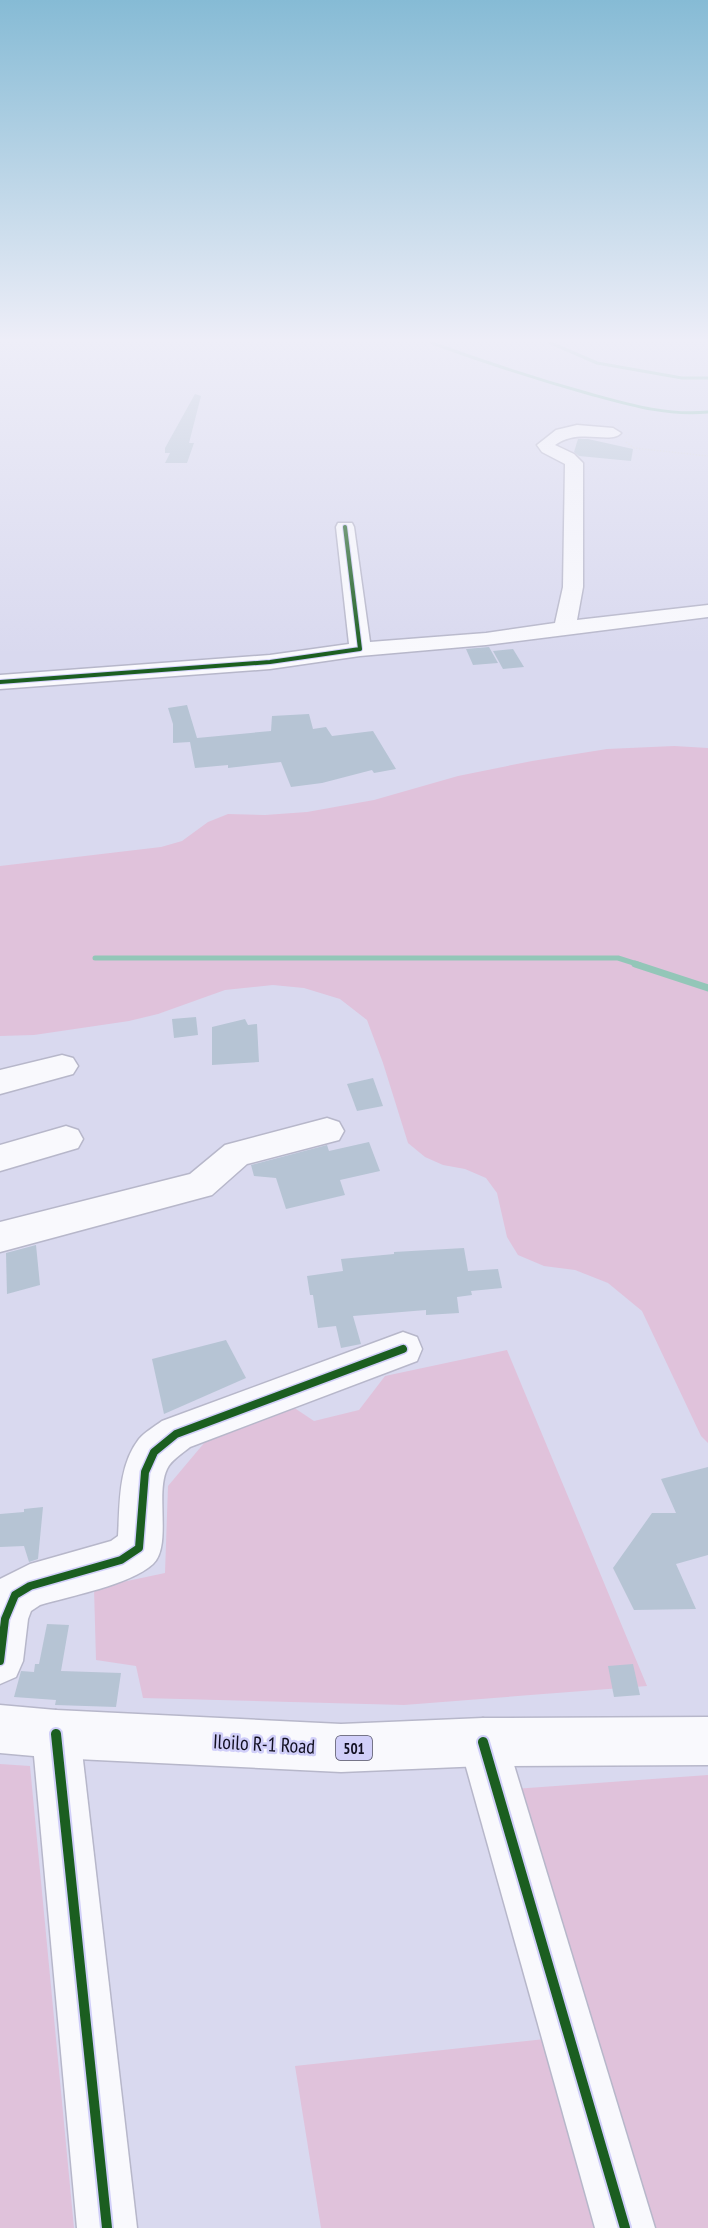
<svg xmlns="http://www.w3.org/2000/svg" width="708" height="2228" font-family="'PT Sans Narrow',sans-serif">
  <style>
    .green { fill: #e0c2db }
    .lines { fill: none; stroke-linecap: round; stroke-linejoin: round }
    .stream-far2 { stroke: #93c6b8; stroke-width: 3 }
    .stream-far1 { stroke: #93c6b8; stroke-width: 5 }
    .stream { stroke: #93c6b8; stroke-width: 7 }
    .building { fill: #b6c4d4 }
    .minor-casing { stroke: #b7b7ca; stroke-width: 3 }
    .major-casing { stroke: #b7b7ca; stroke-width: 3 }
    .path { stroke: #d9d9e0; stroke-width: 1.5; stroke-dasharray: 1.5 1.5; stroke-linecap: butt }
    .minor { fill: #f9f9fd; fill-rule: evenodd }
    .major { fill: #f9f9fd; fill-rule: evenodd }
    .cycleway-far2-casing { stroke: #d1cff9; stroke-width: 6 }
    .cycleway-far1-casing { stroke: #d1cff9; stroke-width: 11 }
    .cycleway-casing { stroke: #d1cff9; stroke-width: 14 }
    .cycleway-far2 { stroke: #1b5e20; stroke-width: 4 }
    .cycleway-far1 { stroke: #1b5e20; stroke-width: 8 }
    .cycleway { stroke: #1b5e20; stroke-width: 10 }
    .labels { text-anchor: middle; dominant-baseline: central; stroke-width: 5; stroke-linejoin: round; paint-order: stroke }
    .shield { fill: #d1cff9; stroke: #4b4962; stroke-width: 1.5 }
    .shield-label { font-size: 15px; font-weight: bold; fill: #121022 }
    .near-street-label { font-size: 20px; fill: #121022; stroke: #d1cff9 }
  </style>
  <rect width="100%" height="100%" fill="#d9d9ef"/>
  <g class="green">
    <path d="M674,746L708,748V1443L701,1436L642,1311L608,1283L575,1270L544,1266L518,1255L507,1237L497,1193L486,1178L465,1169L443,1165L425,1157L408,1143L383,1063L367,1020L340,999L304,988L273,985L225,990L158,1014L129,1021L34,1035L0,1036V866L161,847L182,841L208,822L228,814L265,815L307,812L374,800L458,776L532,761L607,749Z"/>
    <path d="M507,1350L647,1686L404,1705L143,1698L136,1666L96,1660L94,1588L165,1573L168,1486L210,1436L290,1405L314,1421L359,1410L385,1376Z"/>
    <path d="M0,1764L30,1766L74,2228H0Z"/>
    <path d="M708,1775V2228H321L295,2066L582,2035L514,1789Z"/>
  </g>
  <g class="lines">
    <g class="stream-far2">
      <path d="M432,343C484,362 536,379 590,394C630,405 667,416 708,412"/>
      <path d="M551,343L597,363L682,378H708"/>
    </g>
    <path class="stream-far1" d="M95,958H618L640,965"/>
    <path class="stream" d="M635,964L708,988"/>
  </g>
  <g class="building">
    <path d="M195,394L201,396L189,443H194L187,463H165L170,453H165V448Z"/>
    <path d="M578,439H588L633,449L631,461L579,456L574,452Z"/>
    <path d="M489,647L498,663L473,665L466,649Z"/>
    <path d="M513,649L524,667L503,669L493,651Z"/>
    <path d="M187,705L197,738L271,731L272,716L309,714L313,729L326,727L332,736L373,731L396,769L374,773L372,770L322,783L291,787L281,762L228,768V765L195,768L190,742L173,743V724L168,708Z"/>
    <path d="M196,1017L198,1035L174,1038L172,1019Z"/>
    <path d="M245,1019L248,1025L257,1024L259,1062L212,1065V1027Z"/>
    <path d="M373,1078L383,1106L357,1111L347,1084Z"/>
    <path d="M369,1142L380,1171L340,1180L345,1195L286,1209L276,1178L254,1176L251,1165L327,1145L329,1151Z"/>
    <path d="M36,1245L40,1285L7,1294L6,1253Z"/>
    <path d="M464,1248L468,1271L498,1269L502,1288L471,1291L472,1295L457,1297L459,1313L426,1315V1310L353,1316L361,1344L341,1348L336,1326L318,1328L313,1295H310L307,1276L343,1271L341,1259L394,1254V1252Z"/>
    <path d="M226,1340L246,1378L164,1414L152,1359Z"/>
    <path d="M708,1467V1555L676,1564L696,1609L634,1610L613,1568L652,1513H676L661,1479Z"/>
    <path d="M43,1507L38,1559L29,1562L24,1546L0,1547V1514L24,1512V1509Z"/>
    <path d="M47,1624L69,1625L61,1671L121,1673L116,1707L55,1705L56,1700L14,1697L21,1671L34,1672L35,1664H39Z"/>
    <path d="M633,1664L640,1695L614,1697L608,1666Z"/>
  </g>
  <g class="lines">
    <defs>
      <g id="minor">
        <path d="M577,425L613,428L621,433C611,445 579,427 555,445L574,454L583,463V587L577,620L708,605V617L486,645L360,656L270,669L0,689V675L270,655L349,644L336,527L338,523H352L354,527L370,642L486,633L555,623L563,587L565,464L542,452L537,445L556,430Z"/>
        <path d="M62,1055L73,1058L78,1066L73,1074L0,1094V1070Z"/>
        <path d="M327,1118L339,1122L344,1131L339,1140L247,1164L212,1195L0,1252V1222L190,1174L225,1145Z"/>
        <path d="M66,1126L78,1130L83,1139L78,1148L0,1171V1145Z"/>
        <path d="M403,1332L417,1337L422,1349L417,1361L190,1447C183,1453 171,1460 167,1469C155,1494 172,1546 153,1564C130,1585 70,1596 40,1605L31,1611L28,1619L23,1661L16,1677L0,1684V1579L30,1564L111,1541L118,1536C120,1504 118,1466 139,1439C145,1432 154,1427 162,1421Z"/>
        <path d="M56,1710L73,1717L80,1734L137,2228H77L32,1734L39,1717Z"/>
        <path d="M483,1718L500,1725L507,1742L655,2228H595L459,1742L466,1725Z"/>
      </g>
      <path id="major" d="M0,1705L56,1710L341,1724L483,1718L708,1717V1765L483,1766L341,1772L56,1758L0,1753Z"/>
    </defs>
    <use href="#minor" class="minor-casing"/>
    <use href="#major" class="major-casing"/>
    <path class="path" d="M626,442L634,448L708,456"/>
    <use href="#minor" class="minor"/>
    <use href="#major" class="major"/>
    <defs>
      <path id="cycleway-far2" d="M0,682L270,662L360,649L345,527"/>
      <path id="cycleway-far1" d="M0,1661L5,1619L15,1595L30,1586L121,1560L139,1548L145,1472L154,1452L176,1434L403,1349"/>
      <g id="cycleway">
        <path d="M56,1734L107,2228"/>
        <path d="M483,1742L625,2228"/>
      </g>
    </defs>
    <use href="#cycleway-far2" class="cycleway-far2-casing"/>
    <use href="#cycleway-far1" class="cycleway-far1-casing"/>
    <use href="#cycleway" class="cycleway-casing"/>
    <use href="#cycleway-far2" class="cycleway-far2"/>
    <use href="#cycleway-far1" class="cycleway-far1"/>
    <use href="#cycleway" class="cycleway"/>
  </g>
  <linearGradient id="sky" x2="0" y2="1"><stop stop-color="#86bbd5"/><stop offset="0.52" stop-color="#eeeef8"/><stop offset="1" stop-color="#eeeef8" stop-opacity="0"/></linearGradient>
  <rect width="708" height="655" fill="url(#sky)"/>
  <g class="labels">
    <rect class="shield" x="336" y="1736" width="36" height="24" rx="4.5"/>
    <g class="shield-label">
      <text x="354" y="1748">501</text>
    </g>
    <g class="near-street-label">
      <text transform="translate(264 1744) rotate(3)">Iloilo R-1 Road</text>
    </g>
  </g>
</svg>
